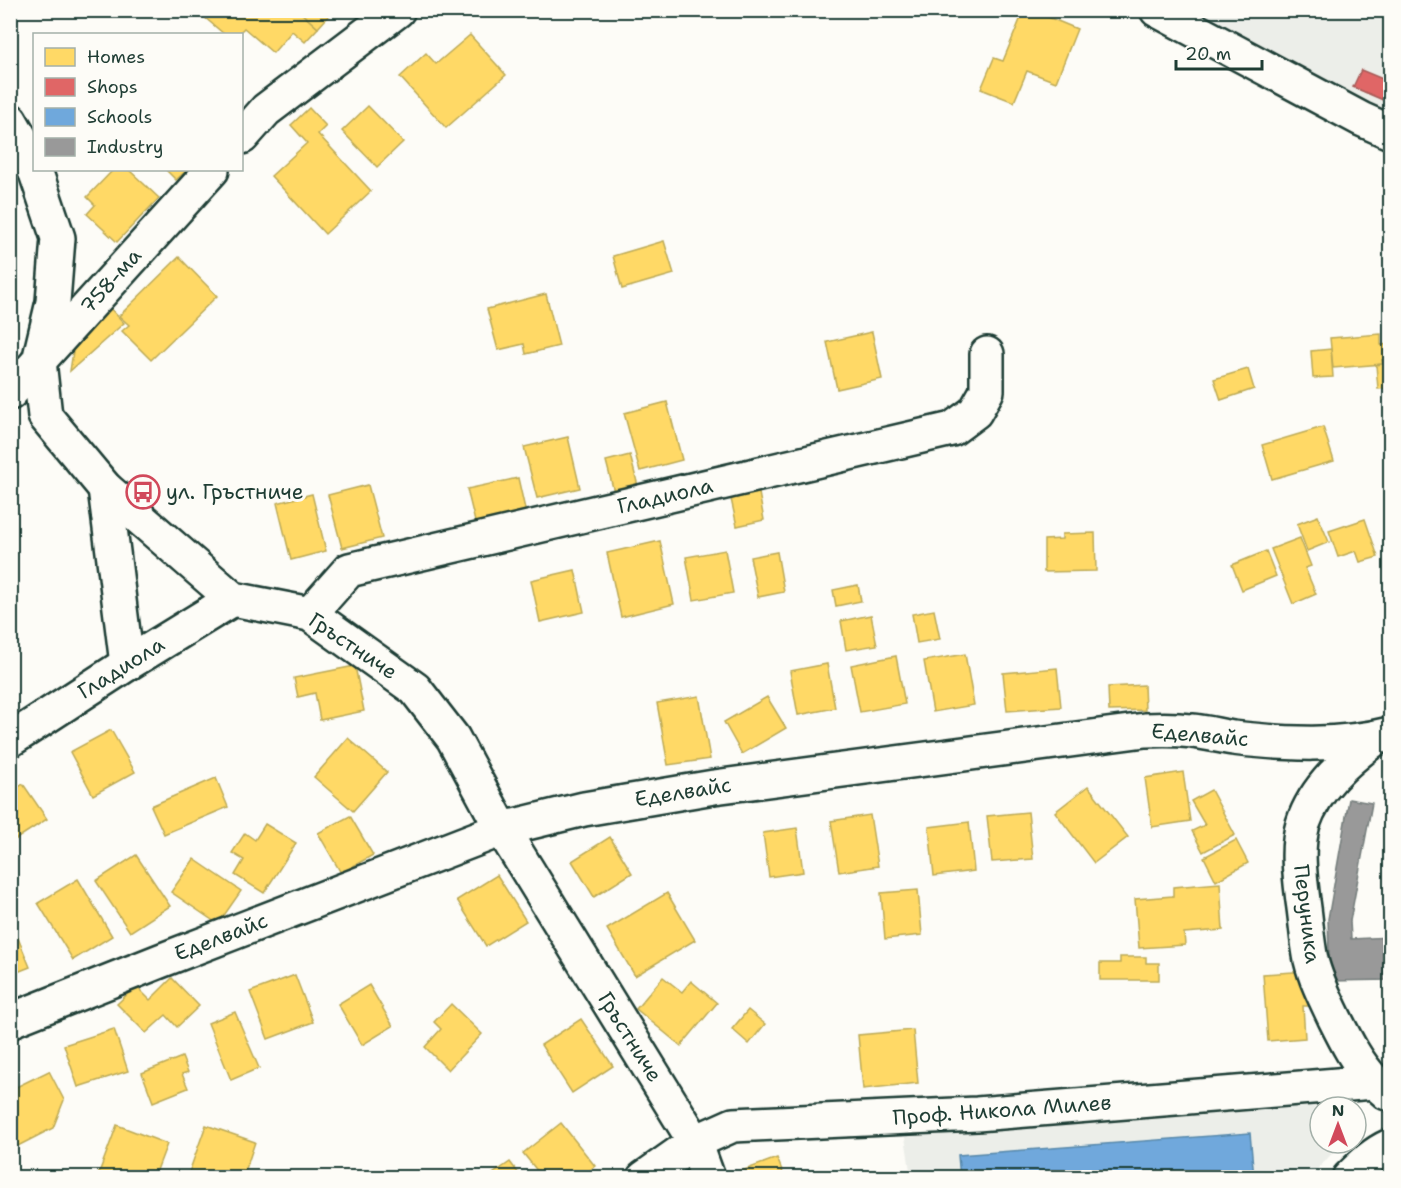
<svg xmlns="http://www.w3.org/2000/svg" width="1401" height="1188" font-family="'Shantell Sans',sans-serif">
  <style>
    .built { fill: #eceee9 }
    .homes { fill: #ffd966; stroke: #bcaa57; stroke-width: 1.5 }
    .shops { fill: #e06666; stroke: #a65a57; stroke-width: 1.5 }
    .schools { fill: #6fa8dc; stroke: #5788aa; stroke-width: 1.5 }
    .industry { fill: #999; stroke: #747d7b; stroke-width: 1.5 }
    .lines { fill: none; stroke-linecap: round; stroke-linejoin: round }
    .minor-casing { stroke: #1f3d34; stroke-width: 38 }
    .minor { stroke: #fdfcf7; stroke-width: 33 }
    .labels { text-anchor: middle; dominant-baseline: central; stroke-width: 6; stroke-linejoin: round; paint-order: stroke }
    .street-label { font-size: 21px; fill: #1f3d34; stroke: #fdfcf7 }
    .poi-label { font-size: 21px; fill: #1f3d34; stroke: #fdfcf7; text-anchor: start }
  </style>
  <rect width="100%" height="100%" fill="#fdfcf7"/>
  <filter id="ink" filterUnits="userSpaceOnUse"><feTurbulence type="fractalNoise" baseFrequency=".0167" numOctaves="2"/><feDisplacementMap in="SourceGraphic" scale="12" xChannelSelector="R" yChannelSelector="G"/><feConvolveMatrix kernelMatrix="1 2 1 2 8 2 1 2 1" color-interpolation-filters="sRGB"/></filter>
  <g filter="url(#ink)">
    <g class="built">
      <path d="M1201,11H1390V115L1234,37Z"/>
      <path d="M1346,1104L1347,1107H1320V1143H1342L1310,1177H911L905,1137Z"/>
    </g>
    <g class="homes">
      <path d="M196,10H298L318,28L305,42L292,31L273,53L244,28L238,34H224Z"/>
      <path d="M298,10H334L318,28Z"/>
      <path d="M1024,10H1031L1077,29L1056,82L1027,71L1014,102L981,89L994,58L1003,61Z"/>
      <path d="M470,35L506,75L446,128L400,77L426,53L436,64Z"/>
      <path d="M368,106L403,142L377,167L342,131Z"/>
      <path d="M309,108L326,126L318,134L371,191L325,234L271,176L307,143L291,125Z"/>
      <path d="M113,170H129L159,198L117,242L87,214L95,205L87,197Z"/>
      <path d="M166,170H187L176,180Z"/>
      <path d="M664,241L674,274L622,289L613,256Z"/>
      <path d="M179,257L217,296L151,360L122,331L129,325L119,316Z"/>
      <path d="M546,294L559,346L526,354L524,344L498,350L487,309Z"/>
      <path d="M107,305L124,323L70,371L76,332Z"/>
      <path d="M872,332L882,379L837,389L827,342Z"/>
      <path d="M1381,334V345L1390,344V360H1382L1383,364L1333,368L1330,338Z"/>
      <path d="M1331,349L1333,377L1313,378L1311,351Z"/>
      <path d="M1382,360H1390V388L1378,389L1376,365L1383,364Z"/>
      <path d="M1248,369L1254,389L1221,400L1214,379Z"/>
      <path d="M667,402L682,460L640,471L624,413Z"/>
      <path d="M1323,427L1334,461L1272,479L1262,445Z"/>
      <path d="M568,437L580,488L537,498L524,447Z"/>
      <path d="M630,455L638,486L614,492L606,461Z"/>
      <path d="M518,478L527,518L477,530L467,489Z"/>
      <path d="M368,485L382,538L342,548L328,495Z"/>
      <path d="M759,493L764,520L737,526L731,499Z"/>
      <path d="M312,494L326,551L291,560L277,503Z"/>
      <path d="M1318,516L1329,542L1307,551L1297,524Z"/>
      <path d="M1365,519L1378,557L1360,562L1356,551L1338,557L1329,531Z"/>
      <path d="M1095,533L1096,571L1044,572V540L1062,539V534Z"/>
      <path d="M1300,538L1311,566L1305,568L1316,594L1293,604L1271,549Z"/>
      <path d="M660,541L674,604L621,617L607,553Z"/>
      <path d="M725,550L733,593L694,600L686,557Z"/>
      <path d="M1266,551L1276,576L1242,590L1232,565Z"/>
      <path d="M777,552L784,592L758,597L750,557Z"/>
      <path d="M575,570L584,612L540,622L531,580Z"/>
      <path d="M858,585L861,601L836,606L833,590Z"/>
      <path d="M934,610L940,639L917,643L912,614Z"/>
      <path d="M871,615L877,645L846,650L841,621Z"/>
      <path d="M965,654L974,705L933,712L924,661Z"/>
      <path d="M896,656L905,704L860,712L851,665Z"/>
      <path d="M827,664L835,708L798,715L790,671Z"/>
      <path d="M355,666L364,711L320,720L315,693L298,697L294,678Z"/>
      <path d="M1057,668L1061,707L1007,711L1003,673Z"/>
      <path d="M1144,685L1145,710L1109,711L1108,687Z"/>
      <path d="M699,696L710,759L668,765L657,703Z"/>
      <path d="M767,697L786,728L742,754L724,722Z"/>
      <path d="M111,730L135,772L93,795L70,752Z"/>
      <path d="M348,738L387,772L353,811L314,777Z"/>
      <path d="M1183,772L1190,821L1152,827L1145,778Z"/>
      <path d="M216,778L228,807L164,834L151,806Z"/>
      <path d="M23,784L47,819L10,843V792Z"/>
      <path d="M1088,786L1128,837L1094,863L1055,812Z"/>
      <path d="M1211,790L1235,835L1203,852L1192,831L1205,825L1191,801Z"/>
      <path d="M1028,812L1033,859L992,862L987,816Z"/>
      <path d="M870,815L878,866L839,872L831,821Z"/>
      <path d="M350,816L373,855L341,873L318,833Z"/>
      <path d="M969,822L974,871L934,876L929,827Z"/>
      <path d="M265,824L296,843L264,893L235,875L244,860L232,853L245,833L255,840Z"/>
      <path d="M797,828L803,872L769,877L763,833Z"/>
      <path d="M610,837L632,873L594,897L572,861Z"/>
      <path d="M1236,840L1248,863L1216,881L1204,857Z"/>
      <path d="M136,855L170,906L130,932L96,881Z"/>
      <path d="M194,859L241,891L218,924L171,892Z"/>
      <path d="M497,875L526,921L486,946L457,900Z"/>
      <path d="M78,879L112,936L73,960L38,903Z"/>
      <path d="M1220,883L1223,930L1184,933L1185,945L1139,948L1135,899L1173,896V887Z"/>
      <path d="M918,890L922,935L885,939L881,893Z"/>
      <path d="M667,893L695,940L635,976L607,929Z"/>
      <path d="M10,934L18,938L30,967L10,975Z"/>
      <path d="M1120,957H1146V963H1159V980H1100V963H1120Z"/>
      <path d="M1309,971L1311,1006H1303L1305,1038L1268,1041L1263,974Z"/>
      <path d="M295,975L313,1022L268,1039L250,992Z"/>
      <path d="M663,977L682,992L691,981L717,1003L681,1046L636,1009Z"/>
      <path d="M172,978L199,1006L177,1027L166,1015L146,1033L117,1004L136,986L150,1000Z"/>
      <path d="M369,985L393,1026L362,1045L338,1004Z"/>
      <path d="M451,1004L482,1034L448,1070L425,1047L441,1029L434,1022Z"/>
      <path d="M748,1010L765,1024L749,1044L732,1029Z"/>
      <path d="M235,1012L259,1068L231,1080L208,1023Z"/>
      <path d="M581,1019L613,1066L572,1093L541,1045Z"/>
      <path d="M114,1029L128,1071L78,1087L64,1045Z"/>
      <path d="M913,1030L918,1083L863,1089L858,1035Z"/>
      <path d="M182,1057L188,1072L182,1074L188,1088L153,1102L142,1073Z"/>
      <path d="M49,1071L64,1100L53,1128L10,1150V1090Z"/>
      <path d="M561,1123L595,1166L581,1178H543L523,1153Z"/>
      <path d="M117,1125L167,1144L154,1178H97Z"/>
      <path d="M206,1125L255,1142L243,1178H187Z"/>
      <path d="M777,1158L785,1178H741L739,1172Z"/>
      <path d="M510,1162L522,1178H487Z"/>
    </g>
    <path class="shops" d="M1390,67V103L1353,87L1361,70L1385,80Z"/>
    <path class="schools" d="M1250,1133L1254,1178H960L958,1155Z"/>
    <path class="industry" d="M1349,799L1372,803L1350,921L1351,939L1390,937V980L1330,981L1328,919Z"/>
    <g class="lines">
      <defs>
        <g id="minor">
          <path d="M1157,10L1361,119L1390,132"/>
          <path d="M10,120L29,153L34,169"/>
          <path d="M242,137L266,110L398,10"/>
          <path d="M35,170L58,238L53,302L39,361L45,416L105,488L233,599L310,614L415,689L453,738L502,829L695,1142L708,1178"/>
          <path d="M10,393L212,170"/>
          <path d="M105,488L127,664"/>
          <path d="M310,614L349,570L952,429L975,412L987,391V354"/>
          <path d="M1376,738C1346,761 1315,787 1303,824C1296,848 1300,876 1303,901C1306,920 1307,941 1311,960C1316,981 1326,1000 1335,1019C1346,1041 1357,1063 1374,1081C1378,1086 1383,1089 1387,1093"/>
          <path d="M10,740L127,664L233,599"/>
          <path d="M10,1022L14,1019L160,961L502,829L584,809L714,787L1145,730C1161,729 1176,729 1192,731C1206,732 1219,736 1233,738C1285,744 1340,747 1390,734"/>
          <path d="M644,1178L695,1142L733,1125L977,1114L1374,1082"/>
          <path d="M1349,1178C1362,1165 1374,1153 1390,1146"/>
        </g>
      </defs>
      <use href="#minor" class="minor-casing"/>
      <use href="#minor" class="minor"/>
    </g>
  </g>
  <defs>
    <symbol id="bus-ring" viewBox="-11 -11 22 22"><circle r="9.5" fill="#fdfcf7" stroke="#d1495b" stroke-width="1.5"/><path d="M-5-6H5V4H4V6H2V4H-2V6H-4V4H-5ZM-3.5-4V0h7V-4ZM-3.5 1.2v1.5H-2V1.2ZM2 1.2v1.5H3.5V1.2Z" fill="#d1495b"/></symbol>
  </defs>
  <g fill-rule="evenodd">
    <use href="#bus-ring" x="124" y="473" width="38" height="38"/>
  </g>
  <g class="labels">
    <g class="street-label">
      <text transform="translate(111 281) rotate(-48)">758-ма</text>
      <text transform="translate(665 496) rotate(-13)">Гладиола</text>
      <text transform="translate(353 646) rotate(34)">Гръстниче</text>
      <text transform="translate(121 668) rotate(-32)">Гладиола</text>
      <text transform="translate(1200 735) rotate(5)">Еделвайс</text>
      <text transform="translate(683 792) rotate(-9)">Еделвайс</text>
      <text transform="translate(1307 914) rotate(83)">Перуника</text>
      <text transform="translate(221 937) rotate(-21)">Еделвайс</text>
      <text transform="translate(630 1037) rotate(58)">Гръстниче</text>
      <text transform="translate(1002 1110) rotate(-4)">Проф. Никола Милев</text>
    </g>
    <g class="poi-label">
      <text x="166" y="492">ул. Гръстниче</text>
    </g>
  </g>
  <rect width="1401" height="1188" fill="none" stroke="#fdfcf7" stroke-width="36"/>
  <rect x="18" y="18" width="1365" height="1152" fill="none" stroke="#1f3d34" stroke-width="2" filter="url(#ink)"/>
  <rect x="33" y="33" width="210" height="138" fill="#fdfcf7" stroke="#a4b0a9" stroke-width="1.5"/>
  <rect x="45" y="48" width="30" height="18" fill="#ffd966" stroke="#a4b0a9" stroke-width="1.5"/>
  <text x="87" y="63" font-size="18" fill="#1f3d34">Homes</text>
  <rect x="45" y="78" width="30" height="18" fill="#e06666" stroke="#a4b0a9" stroke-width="1.5"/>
  <text x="87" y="93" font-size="18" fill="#1f3d34">Shops</text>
  <rect x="45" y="108" width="30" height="18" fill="#6fa8dc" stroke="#a4b0a9" stroke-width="1.5"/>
  <text x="87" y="123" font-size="18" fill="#1f3d34">Schools</text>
  <rect x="45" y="138" width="30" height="18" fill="#999999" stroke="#a4b0a9" stroke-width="1.5"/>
  <text x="87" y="153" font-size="18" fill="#1f3d34">Industry</text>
  <g transform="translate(1338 1125)"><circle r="28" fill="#fdfcf7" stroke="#a4b0a9" stroke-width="1.5"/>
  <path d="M0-4.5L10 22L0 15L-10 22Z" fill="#d1495b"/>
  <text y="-9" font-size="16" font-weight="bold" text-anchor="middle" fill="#1f3d34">N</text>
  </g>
  <path d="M1176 60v9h86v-9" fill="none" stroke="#1f3d34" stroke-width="3"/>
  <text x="1185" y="60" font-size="18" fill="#1f3d34" stroke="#fdfcf7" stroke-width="4.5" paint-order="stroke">20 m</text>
</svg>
